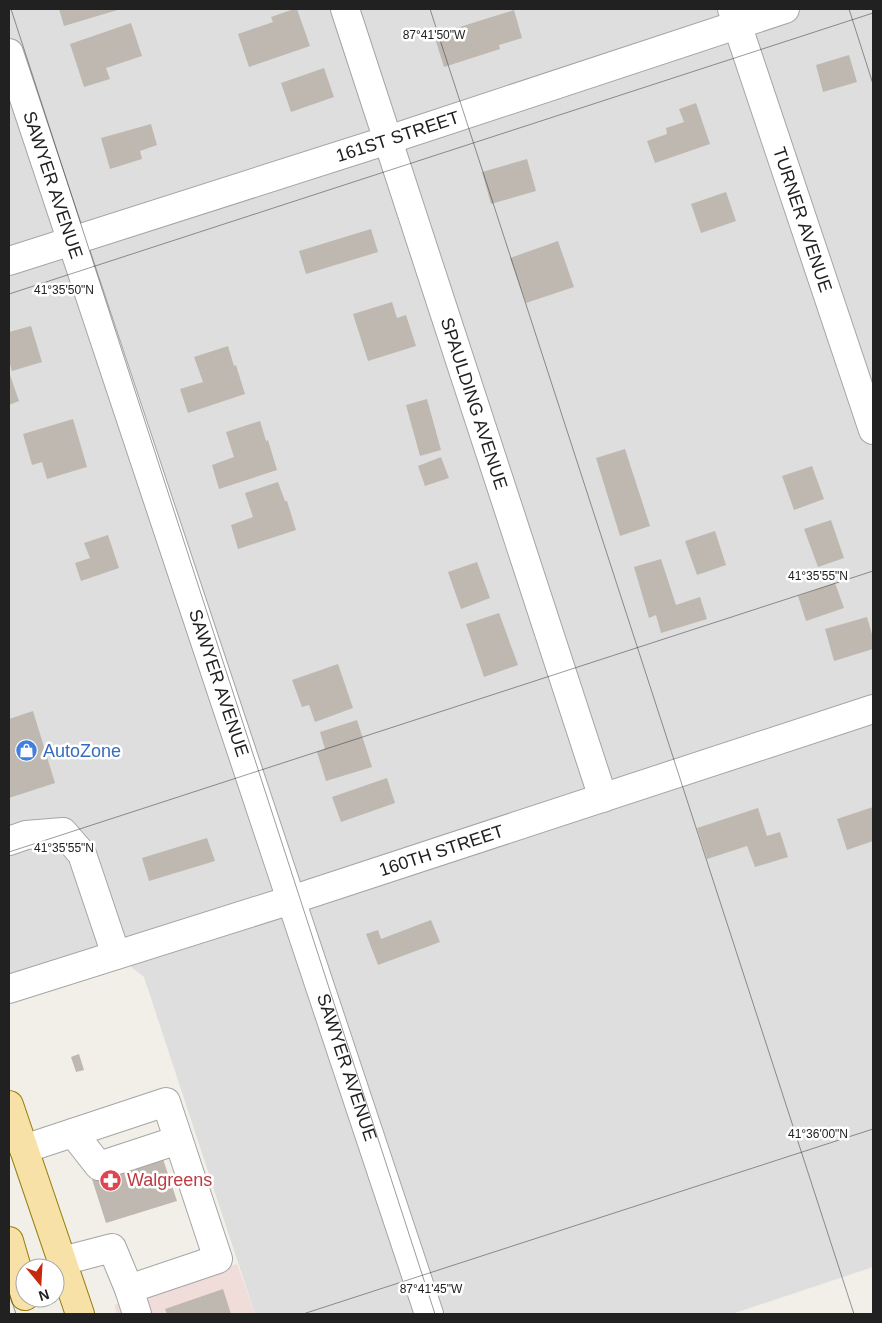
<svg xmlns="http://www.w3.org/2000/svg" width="882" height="1323" font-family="Arial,sans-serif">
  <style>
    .residential { fill: #dfdede }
    .commercial { fill: #f0ddd9 }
    .building { fill: #beb8b1 }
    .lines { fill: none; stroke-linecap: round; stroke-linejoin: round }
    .minor-casing { stroke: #a5a5a5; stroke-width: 30 }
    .major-casing { stroke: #957d08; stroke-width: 30 }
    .minor { stroke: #fff; stroke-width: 28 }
    .major { stroke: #f7e1a7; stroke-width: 28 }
    .ticks { fill: none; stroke: #212121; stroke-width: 1; stroke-opacity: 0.45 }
    .labels { text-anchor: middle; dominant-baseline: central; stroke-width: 5; stroke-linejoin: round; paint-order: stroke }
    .street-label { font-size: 18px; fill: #212121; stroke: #fff }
    .shop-label { font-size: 18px; fill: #366cbe; stroke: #fff; text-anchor: start }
    .health-label { font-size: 18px; fill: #be3a42; stroke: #fff; text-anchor: start }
    .ticks-label { font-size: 12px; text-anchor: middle; fill: #212121; stroke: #fff; stroke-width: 5; stroke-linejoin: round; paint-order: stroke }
  </style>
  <rect width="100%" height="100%" fill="#f1efe8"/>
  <path class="residential" d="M9,9H873V1267L732,1314H255L144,977L116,955L9,989Z"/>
  <path class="commercial" d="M237,1264L255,1314H117L114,1305Z"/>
  <g class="building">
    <path d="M59,9H121L64,26Z"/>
    <path d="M294,9H297L310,46L249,67L238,34L273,22L271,17Z"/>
    <path d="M514,10L522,38L499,45L500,49L444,67L434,35Z"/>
    <path d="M131,23L142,56L106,68L110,79L84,87L70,44Z"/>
    <path d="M849,55L857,82L823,92L816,65Z"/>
    <path d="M324,68L334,97L291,112L281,83Z"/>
    <path d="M696,103L710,144L655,163L647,141L667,134L666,128L684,122L679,109Z"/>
    <path d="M151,124L157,145L140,151L142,159L110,169L101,138Z"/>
    <path d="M527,159L536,191L491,204L482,172Z"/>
    <path d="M726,192L736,221L701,233L691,204Z"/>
    <path d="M371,229L378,252L306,274L299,251Z"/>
    <path d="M558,241L574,287L526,303L510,258Z"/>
    <path d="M392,302L397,318L406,315L416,346L368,361L353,314Z"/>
    <path d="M31,326L42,362L12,371L9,361V332Z"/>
    <path d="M228,346L234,366L236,365L245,394L188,413L180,389L203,382L194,357Z"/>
    <path d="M9,372L19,401L9,405Z"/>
    <path d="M427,399L441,450L420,456L406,405Z"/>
    <path d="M73,419L87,467L47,479L42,462L32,465L23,434Z"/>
    <path d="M260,421L266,441L268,440L277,470L219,489L212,465L234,457L226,432Z"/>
    <path d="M625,449L650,526L620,536L596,458Z"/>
    <path d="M441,457L449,478L425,486L418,466Z"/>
    <path d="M812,466L824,499L794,510L782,476Z"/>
    <path d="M278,482L285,501H287L296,530L238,549L231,525L253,517L245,493Z"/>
    <path d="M831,520L844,558L818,567L804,529Z"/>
    <path d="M715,531L726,565L697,575L685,541Z"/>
    <path d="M108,535L119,568L81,581L75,563L90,558L84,543Z"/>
    <path d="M661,559L676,605L700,597L707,619L661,633L656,615L649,618L634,567Z"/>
    <path d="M477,562L490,598L461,609L448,572Z"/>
    <path d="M835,583L844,608L806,621L798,596Z"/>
    <path d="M499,613L518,665L484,677L466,624Z"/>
    <path d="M867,617L873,638V649L834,661L825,629Z"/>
    <path d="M338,664L353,708L315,722L309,705L302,707L292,680Z"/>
    <path d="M33,711L55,783L9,798V719Z"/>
    <path d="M357,720L372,767L326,781L317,752L325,749L320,732Z"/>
    <path d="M387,778L395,803L341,822L332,797Z"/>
    <path d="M873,807V841L847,850L837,819Z"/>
    <path d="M758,808L767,836L780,832L788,857L755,867L747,846L707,859L697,828Z"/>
    <path d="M207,838L215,861L149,881L142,858Z"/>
    <path d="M431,920L440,942L378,965L366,934L378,930L381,939Z"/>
    <path d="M79,1054L84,1070L76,1072L71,1057Z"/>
    <path d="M161,1153L177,1201L106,1223L91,1176Z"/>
    <path d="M223,1289L231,1314H167L165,1309Z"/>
  </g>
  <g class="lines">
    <defs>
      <g id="minor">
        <path id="s1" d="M345,9L603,798"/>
        <path id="s2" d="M732,9L873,430"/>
        <path id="s3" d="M9,53L429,1314"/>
        <path id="s4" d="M9,261L388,140L785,9"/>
        <path d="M9,841L26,835L63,832L82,854L116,955"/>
        <path id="s5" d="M9,989L291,900L873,709"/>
        <path d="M73,1133L99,1166L178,1140"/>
        <path d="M24,1149L166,1102L218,1259L129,1289L137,1314"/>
        <path d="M62,1261L112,1248L129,1289"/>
      </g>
      <g id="major">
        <path d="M9,1105L80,1314"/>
        <path d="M9,1241L25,1296"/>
      </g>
    </defs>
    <use href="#minor" class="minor-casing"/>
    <use href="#major" class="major-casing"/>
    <use href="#minor" class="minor"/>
    <use href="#major" class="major"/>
  </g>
  <path class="ticks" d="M11,9L435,1314M430,9L854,1314M849,9L873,84M9,294L873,13M9,852L873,571M9,1292L16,1314M303,1314L873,1129"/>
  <defs>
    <symbol id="shop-disc" viewBox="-11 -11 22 22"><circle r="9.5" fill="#3f7fe0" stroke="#fff"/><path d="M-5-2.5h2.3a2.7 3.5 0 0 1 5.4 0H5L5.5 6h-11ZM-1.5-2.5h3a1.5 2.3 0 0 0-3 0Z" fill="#fff"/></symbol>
    <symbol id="pharmacy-disc" viewBox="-11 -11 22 22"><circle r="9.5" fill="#e0444e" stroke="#fff"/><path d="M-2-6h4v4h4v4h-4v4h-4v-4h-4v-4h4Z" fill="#fff"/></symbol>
  </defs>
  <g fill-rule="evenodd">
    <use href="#shop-disc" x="14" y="738" width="25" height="25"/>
    <use href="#pharmacy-disc" x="98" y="1168" width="25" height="25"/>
  </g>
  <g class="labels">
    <g class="street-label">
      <text stroke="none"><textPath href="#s4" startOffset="408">161ST STREET</textPath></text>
      <text stroke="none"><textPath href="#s3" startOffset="139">SAWYER AVENUE</textPath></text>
      <text stroke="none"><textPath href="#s2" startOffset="222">TURNER AVENUE</textPath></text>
      <text stroke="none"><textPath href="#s1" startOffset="415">SPAULDING AVENUE</textPath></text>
      <text stroke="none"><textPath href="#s3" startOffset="664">SAWYER AVENUE</textPath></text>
      <text stroke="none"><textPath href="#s5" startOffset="454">160TH STREET</textPath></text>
      <text stroke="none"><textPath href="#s3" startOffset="1069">SAWYER AVENUE</textPath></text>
    </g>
    <g class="shop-label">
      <text x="43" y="751">AutoZone</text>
    </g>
    <g class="health-label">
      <text x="127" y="1180">Walgreens</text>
    </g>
  </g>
  <g class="ticks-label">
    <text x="434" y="39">87°41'50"W</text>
    <text x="64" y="294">41°35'50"N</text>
    <text x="818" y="580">41°35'55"N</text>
    <text x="64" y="852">41°35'55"N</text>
    <text x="818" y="1138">41°36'00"N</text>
    <text x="431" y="1293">87°41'45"W</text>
  </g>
  <rect width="882" height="1323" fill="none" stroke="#212121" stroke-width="20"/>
  <g transform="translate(40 1283) rotate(162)"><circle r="24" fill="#ffffff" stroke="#a6a6a6"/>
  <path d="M0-4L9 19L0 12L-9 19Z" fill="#c6290b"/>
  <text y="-8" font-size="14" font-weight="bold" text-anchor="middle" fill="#212121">N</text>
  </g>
</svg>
